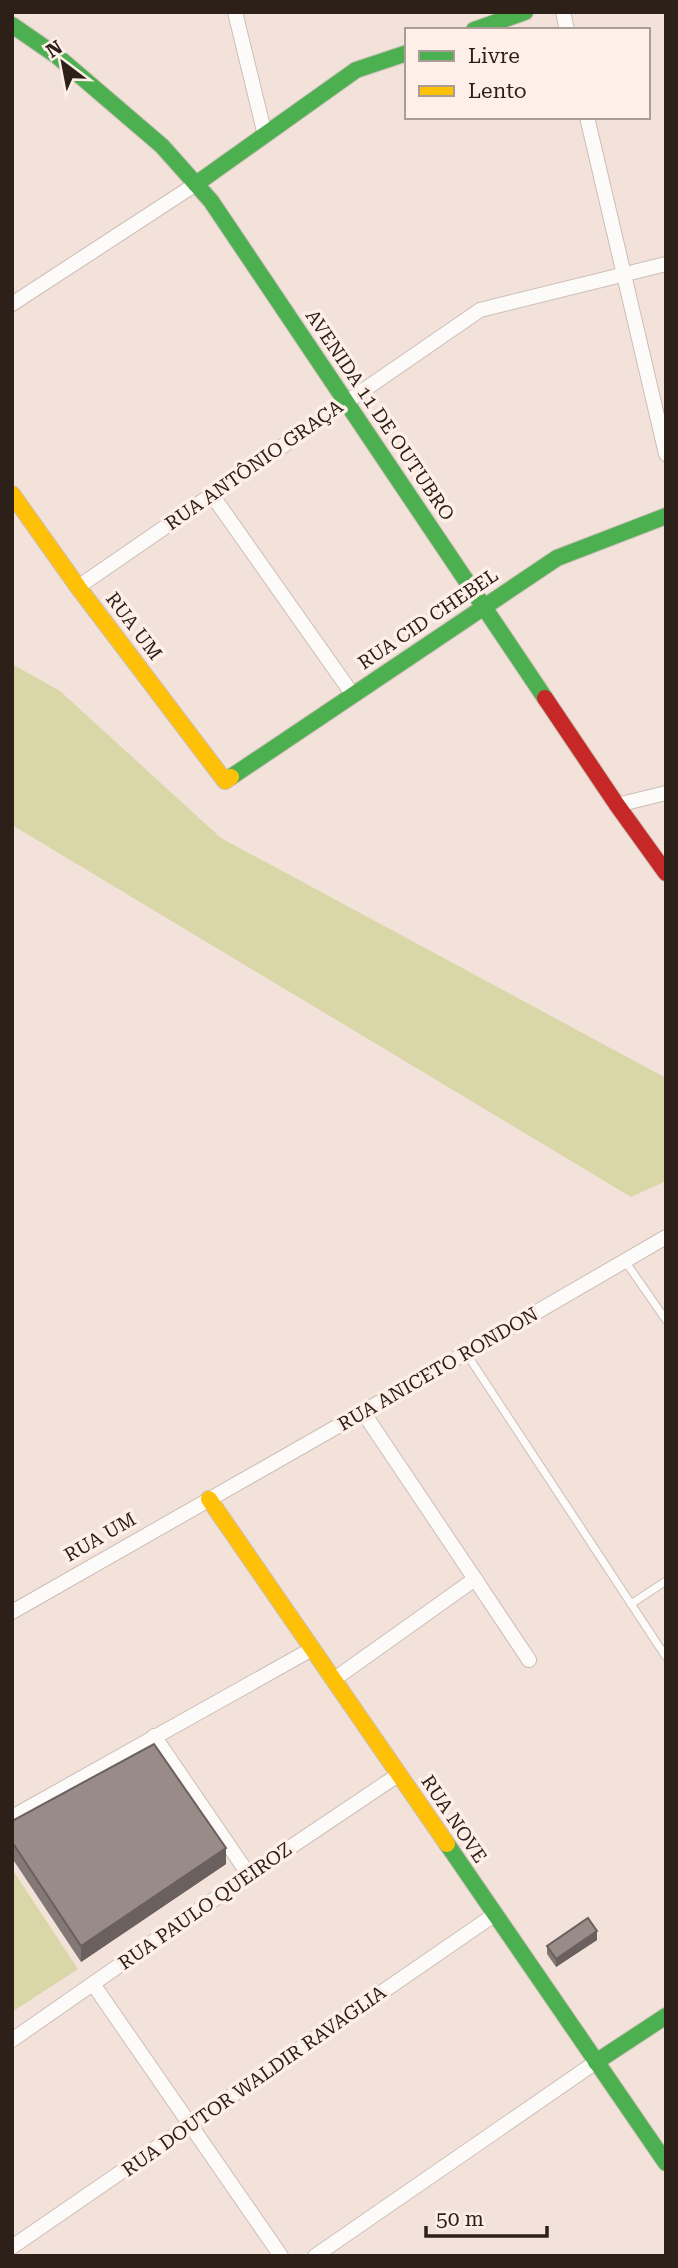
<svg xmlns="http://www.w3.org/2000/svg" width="678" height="2268" font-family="'Roboto Serif',serif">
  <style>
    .green { fill: #d9d7a8 }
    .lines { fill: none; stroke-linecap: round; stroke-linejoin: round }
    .lane-casing { stroke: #ccbeb7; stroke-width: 9 }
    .street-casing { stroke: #ccbeb7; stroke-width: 16 }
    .fast-casing { stroke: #ccbeb7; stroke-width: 18 }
    .slow-casing { stroke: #ccbeb7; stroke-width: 18 }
    .jam-casing { stroke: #ccbeb7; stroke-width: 18 }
    .lane { stroke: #fdfbf9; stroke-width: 7 }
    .street { stroke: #fdfbf9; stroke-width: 14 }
    .fast { stroke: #4caf50; stroke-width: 16 }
    .slow { stroke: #ffc107; stroke-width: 16 }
    .jam { stroke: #c62828; stroke-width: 16 }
    .wall { fill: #837875 }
    .shaded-wall { fill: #6a615f }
    .building { fill: #988b88; stroke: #6a615f; stroke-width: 2 }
    .labels { text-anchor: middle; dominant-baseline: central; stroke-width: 7; stroke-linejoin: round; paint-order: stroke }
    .street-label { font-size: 19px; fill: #2d2019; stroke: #fef0e8 }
  </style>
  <rect width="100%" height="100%" fill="#f2e2da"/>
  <g class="green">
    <path d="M12,664L60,691L221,838L666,1078V1181L631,1197L12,825Z"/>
    <path d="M12,1869L78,1969L12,2012Z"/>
  </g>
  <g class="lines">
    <defs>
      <g id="lane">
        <path d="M625,1261L666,1320"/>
        <path d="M466,1353L666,1657"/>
        <path d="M631,1604L666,1581"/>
      </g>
      <g id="street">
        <path d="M235,12L265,135"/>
        <path d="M563,12L567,30"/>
        <path d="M587,117L666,454"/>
        <path d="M12,304L196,184"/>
        <path d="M212,495L353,695"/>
        <path d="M78,587L480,310L666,264"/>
        <path d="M617,805L666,793"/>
        <path d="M475,1579L529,1660"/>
        <path d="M12,1612L466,1353L666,1237"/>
        <path d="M333,1680L475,1579L363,1412"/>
        <path d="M154,1736L249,1875"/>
        <path d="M12,1817L312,1649"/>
        <path d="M93,1984L281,2256"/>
        <path d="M12,2040L249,1875L398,1775"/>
        <path d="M12,2247L494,1915"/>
        <path d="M315,2256L596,2062"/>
      </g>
      <g id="fast">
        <path d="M12,25L57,56L162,146L211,201L545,698"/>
        <path d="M474,30L525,12"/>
        <path d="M196,184L356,70L407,53"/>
        <path d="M231,777L557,558L666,516"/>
        <path d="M447,1844L666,2163"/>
        <path d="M596,2062L666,2016"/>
      </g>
      <g id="slow">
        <path d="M12,494L78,587L225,781L231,777"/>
        <path d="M209,1499L447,1844"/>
      </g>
      <path id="jam" d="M545,698L617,805L666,873"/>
    </defs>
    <use href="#lane" class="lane-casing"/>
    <use href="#street" class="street-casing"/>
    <use href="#fast" class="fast-casing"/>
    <use href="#slow" class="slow-casing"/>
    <use href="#jam" class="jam-casing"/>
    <use href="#lane" class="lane"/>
    <use href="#street" class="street"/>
    <use href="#fast" class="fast"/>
    <use href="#slow" class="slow"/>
    <use href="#jam" class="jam"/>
  </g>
  <g class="wall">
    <path d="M12,1821L226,1864L81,1962L12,1858Z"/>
    <path d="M597,1940L556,1967L547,1954V1946Z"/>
  </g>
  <g class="shaded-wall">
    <path d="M226,1848V1864L81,1962V1946Z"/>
    <path d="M597,1931V1940L556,1967V1959Z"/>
  </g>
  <g class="building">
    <path d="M154,1744L226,1848L81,1946L12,1842V1821Z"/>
    <path d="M588,1918L597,1931L556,1959L547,1946Z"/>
  </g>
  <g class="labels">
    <g class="street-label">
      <text transform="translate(380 415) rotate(56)">AVENIDA 11 DE OUTUBRO</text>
      <text transform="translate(254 465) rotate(-35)">RUA ANTÔNIO GRAÇA</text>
      <text transform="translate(428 619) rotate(-34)">RUA CID CHEBEL</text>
      <text transform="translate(134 626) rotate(53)">RUA UM</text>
      <text transform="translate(438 1369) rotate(-30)">RUA ANICETO RONDON</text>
      <text transform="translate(100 1537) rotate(-30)">RUA UM</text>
      <text transform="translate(454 1819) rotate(56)">RUA NOVE</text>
      <text transform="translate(205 1906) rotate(-35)">RUA PAULO QUEIROZ</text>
      <text transform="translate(254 2081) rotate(-35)">RUA DOUTOR WALDIR RAVAGLIA</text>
    </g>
  </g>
  <rect width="678" height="2268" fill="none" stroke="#2d2019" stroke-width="28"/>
  <rect x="405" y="28" width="245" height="91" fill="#fef0e8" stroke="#aa9d95" stroke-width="2"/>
  <rect x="419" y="51" width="35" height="10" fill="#4caf50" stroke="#aa9d95" stroke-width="2"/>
  <text x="468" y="63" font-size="21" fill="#2d2019">Livre</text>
  <rect x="419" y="86" width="35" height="10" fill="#ffc107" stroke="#aa9d95" stroke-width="2"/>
  <text x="468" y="98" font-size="21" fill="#2d2019">Lento</text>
  <g transform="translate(63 63) rotate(328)" stroke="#fef0e8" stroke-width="5" paint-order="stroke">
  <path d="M0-5L12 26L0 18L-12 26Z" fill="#2d2019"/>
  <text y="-10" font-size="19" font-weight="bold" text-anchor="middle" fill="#2d2019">N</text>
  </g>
  <path d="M426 2226v10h121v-10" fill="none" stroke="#2d2019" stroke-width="3.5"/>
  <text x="436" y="2226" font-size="21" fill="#2d2019" stroke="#fef0e8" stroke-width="5" paint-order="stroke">50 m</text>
</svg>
